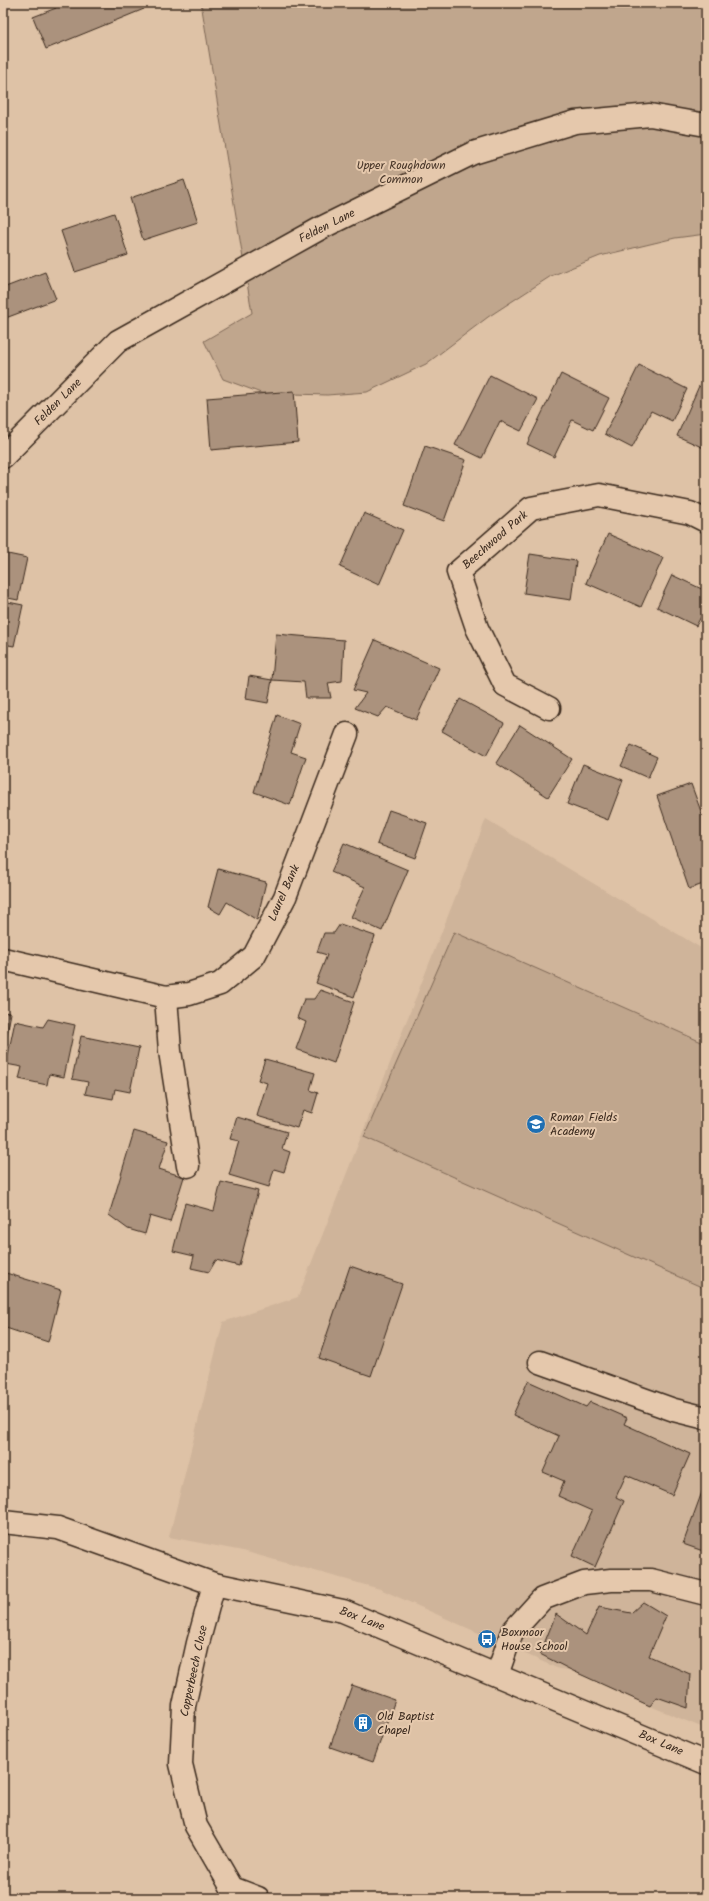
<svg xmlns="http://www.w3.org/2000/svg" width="709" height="1901" font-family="Kalam,sans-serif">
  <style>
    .built { fill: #cfb49a }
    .green { fill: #c0a68d; stroke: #7e6856 }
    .building { fill: #ab927d; stroke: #3b2a1e }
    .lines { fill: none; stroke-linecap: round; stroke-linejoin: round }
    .minor-casing { stroke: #3b2a1e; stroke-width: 25 }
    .major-casing { stroke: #3b2a1e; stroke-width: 25 }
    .minor { stroke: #e5c8ac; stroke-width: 22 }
    .major { stroke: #e5c8ac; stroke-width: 22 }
    .labels { text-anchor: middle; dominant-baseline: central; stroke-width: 4; stroke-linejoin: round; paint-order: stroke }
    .park-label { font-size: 12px; fill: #483629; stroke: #e5c8ac }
    .street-label { font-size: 12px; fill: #3b2a1e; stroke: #e5c8ac }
    .poi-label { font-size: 12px; fill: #3b2a1e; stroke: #e5c8ac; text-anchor: start }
  </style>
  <rect width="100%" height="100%" fill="#dec2a6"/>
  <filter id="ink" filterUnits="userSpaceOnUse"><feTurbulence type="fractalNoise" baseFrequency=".025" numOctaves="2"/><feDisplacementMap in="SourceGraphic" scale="8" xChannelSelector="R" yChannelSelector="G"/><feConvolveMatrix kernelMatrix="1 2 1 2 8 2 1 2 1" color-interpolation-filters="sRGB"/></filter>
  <g filter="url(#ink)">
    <path class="built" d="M486,819L706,951V1729L650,1706L571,1670L559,1669L380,1589L243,1551L169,1537L223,1322L298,1297Z"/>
    <g class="green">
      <path d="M201,3H706V234L675,238L600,256L551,276L488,317L426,364L367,392L327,395L261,393L223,379L204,341L252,313Z"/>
      <path d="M454,932L706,1044V1289L364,1137Z"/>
    </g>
    <g class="building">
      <path d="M54,3H142L144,9L46,49L33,17L56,8Z"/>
      <path d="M184,180L198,222L143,240L130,198Z"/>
      <path d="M114,213L128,255L75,272L61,231Z"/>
      <path d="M45,272L56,299L3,319V288Z"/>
      <path d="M639,365L687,389L672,421L651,411L632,448L605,434Z"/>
      <path d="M561,374L609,398L593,430L572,420L554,457L527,444Z"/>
      <path d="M490,375L538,399L521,431L500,421L482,458L455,445Z"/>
      <path d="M699,386L706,390V449L677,436Z"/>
      <path d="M294,391L298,442L211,450L207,398Z"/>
      <path d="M425,446L466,460L444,521L404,506Z"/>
      <path d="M364,513L403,530L379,585L340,567Z"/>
      <path d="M608,534L663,558L641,607L586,583Z"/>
      <path d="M3,553L27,558L18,600L3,597Z"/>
      <path d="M530,554L576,561L571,600L524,593Z"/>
      <path d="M672,575L706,591V607L696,626L657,607Z"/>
      <path d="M3,601L23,605L14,646L3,644Z"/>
      <path d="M276,634L344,640L342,681L328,683L331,698H306L304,682L272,680Z"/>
      <path d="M375,640L439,668L416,720L387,707L378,717L355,708L366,693L353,690Z"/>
      <path d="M249,676L272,680L268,703L246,699Z"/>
      <path d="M460,699L504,723L486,756L442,731Z"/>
      <path d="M277,715L300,724L291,752L306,757L290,805L254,792Z"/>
      <path d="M520,725L572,759L548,797L496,763Z"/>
      <path d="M631,745L657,757L648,778L621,766Z"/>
      <path d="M583,764L623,780L608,820L567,804Z"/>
      <path d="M691,784L706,825V883L689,889L657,796Z"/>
      <path d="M389,810L427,823L415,858L377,844Z"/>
      <path d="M344,843L408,870L382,931L351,917L365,887L331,872Z"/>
      <path d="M218,869L266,882L257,920L227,902L220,914L208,907Z"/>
      <path d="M340,924L375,936L354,997L316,983L327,955L317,952L324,933H334Z"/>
      <path d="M320,990L354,1002L334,1063L296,1049L306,1022L297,1018L304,999H314Z"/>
      <path d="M3,1012L11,1013L3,1055Z"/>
      <path d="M48,1019L75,1025L64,1077L49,1074L47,1085L19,1079L22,1067L6,1064L15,1021L43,1027Z"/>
      <path d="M81,1036L139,1048L130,1092L115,1089L113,1099L85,1094L88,1082L72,1079Z"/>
      <path d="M265,1059L315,1073L310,1090L318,1093L312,1113L303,1110L297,1128L257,1116L267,1083L258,1080Z"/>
      <path d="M237,1117L287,1132L282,1149L290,1152L284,1172L274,1169L269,1187L229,1175L239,1141L230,1139Z"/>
      <path d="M134,1131L168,1141L159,1169L184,1177L170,1222L150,1216L145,1234L128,1229L109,1215Z"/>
      <path d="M221,1182L258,1191L239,1266L216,1260L209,1272L191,1268L194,1256L173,1251L185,1203L214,1211Z"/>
      <path d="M350,1266L402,1284L371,1376L319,1358Z"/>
      <path d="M6,1273L61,1290L48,1342L3,1327V1283Z"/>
      <path d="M528,1381L586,1407L590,1402L627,1418L624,1424L690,1454L672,1495L626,1475L616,1497L624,1501L595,1567L572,1556L592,1511L558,1496L564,1481L543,1472L559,1436L513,1415Z"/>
      <path d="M706,1481V1552L683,1544Z"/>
      <path d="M643,1602L666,1616L649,1656L690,1674L688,1708L657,1697L650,1706L571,1670L540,1654L556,1614L586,1635L599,1607L631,1613Z"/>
      <path d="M352,1685L395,1700L373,1762L330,1747Z"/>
    </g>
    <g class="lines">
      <defs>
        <g id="minor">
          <path d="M3,457L118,341L321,228L473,153L575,122L650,115L706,125"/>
          <path d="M549,708L505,685L477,628L458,572L531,508L599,495L690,513L706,521"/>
          <path d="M3,959L166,997L189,994L220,984L254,956L285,897L347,734"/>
          <path d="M166,997L170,1051L188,1166"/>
          <path d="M540,1362L674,1410L706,1418"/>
          <path d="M214,1584L198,1643L184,1706L181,1764L196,1826L232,1888L258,1898"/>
          <path d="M497,1675L512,1632L542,1599L584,1583L611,1580H651L706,1594"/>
        </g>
        <path id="major" d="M3,1522L58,1528L214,1584L343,1611L706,1763"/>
      </defs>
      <use href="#minor" class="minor-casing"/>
      <use href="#major" class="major-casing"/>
      <use href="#minor" class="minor"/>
      <use href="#major" class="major"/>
    </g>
  </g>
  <defs>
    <symbol id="school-disc" viewBox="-11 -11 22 22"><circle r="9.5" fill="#1f6fb2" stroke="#e5c8ac"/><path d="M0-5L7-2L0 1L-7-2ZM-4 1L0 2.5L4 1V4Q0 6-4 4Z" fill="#fff"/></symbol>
    <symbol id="bus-disc" viewBox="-11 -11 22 22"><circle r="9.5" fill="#1f6fb2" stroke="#e5c8ac"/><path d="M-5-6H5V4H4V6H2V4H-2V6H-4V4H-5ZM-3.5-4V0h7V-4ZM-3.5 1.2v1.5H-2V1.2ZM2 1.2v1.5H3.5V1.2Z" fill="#fff"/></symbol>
    <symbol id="building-disc" viewBox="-11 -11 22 22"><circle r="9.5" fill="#1f6fb2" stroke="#e5c8ac"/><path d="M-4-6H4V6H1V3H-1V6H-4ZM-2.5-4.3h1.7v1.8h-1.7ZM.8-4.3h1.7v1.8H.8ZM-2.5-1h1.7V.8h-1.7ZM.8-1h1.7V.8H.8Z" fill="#fff"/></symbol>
  </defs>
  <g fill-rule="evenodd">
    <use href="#school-disc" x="525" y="1113" width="22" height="22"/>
    <use href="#bus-disc" x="476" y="1628" width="22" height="22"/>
    <use href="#building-disc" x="352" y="1712" width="22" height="22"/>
  </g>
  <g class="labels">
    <g class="park-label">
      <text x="401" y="165">Upper Roughdown<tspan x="401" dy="14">Common</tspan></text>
    </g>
    <g class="street-label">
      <text transform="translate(327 226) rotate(-27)">Felden Lane</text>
      <text transform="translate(58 402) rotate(-45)">Felden Lane</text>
      <text transform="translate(495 540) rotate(-41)">Beechwood Park</text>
      <text transform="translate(284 893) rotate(-66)">Laurel Bank</text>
      <text transform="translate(362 1619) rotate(21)">Box Lane</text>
      <text transform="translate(194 1671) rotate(-78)">Copperbeech Close</text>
      <text transform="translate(661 1743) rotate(23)">Box Lane</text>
    </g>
    <g class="poi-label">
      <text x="550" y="1117">Roman Fields<tspan x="550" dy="14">Academy</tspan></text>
      <text x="501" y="1632">Boxmoor<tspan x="501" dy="14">House School</tspan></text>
      <text x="377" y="1716">Old Baptist<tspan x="377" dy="14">Chapel</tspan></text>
    </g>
  </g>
  <rect width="709" height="1901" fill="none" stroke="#e5c8ac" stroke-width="16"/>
  <rect x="8" y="8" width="693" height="1885" fill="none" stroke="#3b2a1e" stroke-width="1.5" filter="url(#ink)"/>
</svg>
